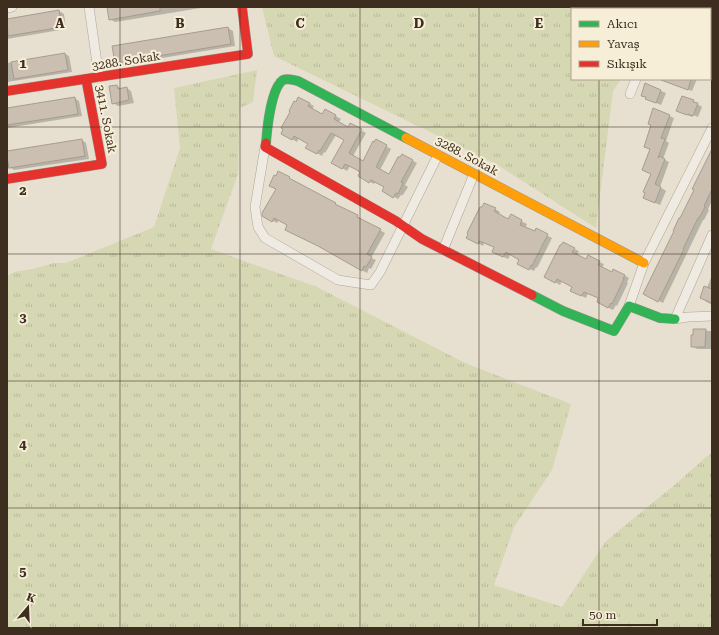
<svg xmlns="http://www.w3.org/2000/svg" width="719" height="635" font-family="'Roboto Serif',serif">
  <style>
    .grass { fill: url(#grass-tufts) }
    .shadow { fill: #0003 }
    .building { fill: #cbbfb2; stroke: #a89c90 }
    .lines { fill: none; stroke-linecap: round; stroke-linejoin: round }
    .street-casing { stroke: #ada599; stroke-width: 10 }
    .fast-casing { stroke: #9c958a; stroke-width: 10 }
    .slow-casing { stroke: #9c958a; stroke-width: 10 }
    .jam-casing { stroke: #9c958a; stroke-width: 10 }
    .street { stroke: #efebe3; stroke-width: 9 }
    .fast { stroke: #30b455; stroke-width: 9 }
    .slow { stroke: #ff9f0a; stroke-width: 9 }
    .jam { stroke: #e5322d; stroke-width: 9 }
    .grid { fill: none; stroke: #3d2e20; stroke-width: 1; stroke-opacity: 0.55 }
    .labels { text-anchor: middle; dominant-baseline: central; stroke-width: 4; stroke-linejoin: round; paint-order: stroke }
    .street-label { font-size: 12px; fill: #3d2e20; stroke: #f7eed8 }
    .grid-label { font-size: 13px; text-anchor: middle; font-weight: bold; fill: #3d2e20; stroke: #f7eed8; stroke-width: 4; stroke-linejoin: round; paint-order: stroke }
  </style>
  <defs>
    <pattern id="grass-tufts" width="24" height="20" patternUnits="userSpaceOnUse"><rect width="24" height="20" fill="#d6d7b3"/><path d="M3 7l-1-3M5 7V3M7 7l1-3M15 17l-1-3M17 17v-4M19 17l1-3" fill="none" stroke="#b9b99a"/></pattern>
  </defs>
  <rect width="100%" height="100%" fill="#e7e0d1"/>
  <g class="grass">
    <path d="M262,7H712V49L710,47V9H572V79H621L613,91L596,228L496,164L274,56Z"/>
    <path d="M257,70L253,102L240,108L238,174L211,249L317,287L465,363L571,404L552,470L514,527L494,585L562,607L606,541L672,487L706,457L712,453V628H7V276L14,272L32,269L54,263H66L154,227L180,148L174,88Z"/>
  </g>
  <g class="shadow">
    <path d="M108,7H207L115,22L110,19Z"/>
    <path d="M59,11L64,14L66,29L7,39V20Z"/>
    <path d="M228,28L233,31L235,46L120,65L116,62Z"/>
    <path d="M65,54L69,56L72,72L7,82V63Z"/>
    <path d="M674,79H697L692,91L677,86Z"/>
    <path d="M646,85L666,93L661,105L651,101L642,95Z"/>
    <path d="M117,86L122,89L127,88L131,91L134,103L118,106L113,103Z"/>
    <path d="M74,98L79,101L82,116L7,128V109Z"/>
    <path d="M299,98L314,106L312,109L323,115L325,110L341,119L338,123L349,128L351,125L366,133L353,156L363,162L376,141L391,149L380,170L390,175L402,155L417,163L405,185L408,187L403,195H401L398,199L384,191L386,187L376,181L374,184L359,176L362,172L350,166L347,171L332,162L345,140L336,135L325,153L324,152L322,156L307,147L309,143L299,138L297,142L282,133Z"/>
    <path d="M693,101L702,107L698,117L693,115L692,117L677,111Z"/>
    <path d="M669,116L674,118L666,141L669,143L663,159L669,162L660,187L666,191L660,205L649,200L652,174L643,170L651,150L645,146L652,126L649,124Z"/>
    <path d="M82,140L86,143L89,159L14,170L11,168L7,169V152Z"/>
    <path d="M712,151V201L708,209L709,210L704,220H703L663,303L649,296L681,219Z"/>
    <path d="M293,182L335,204L362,219V220L385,233L371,258L376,260L371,269L369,268L367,273L324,249L289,225L279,220L277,223L263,216Z"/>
    <path d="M495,209L500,212L498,215L509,221L511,216L527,224L525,228L536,232L537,230L552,238L537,268L536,267L534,271L523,266L520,259L511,254L508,259L497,254L495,247L484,243L483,246L472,240Z"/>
    <path d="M574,249L579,251L577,255L586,261L599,262L604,264L602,268L612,274L624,275L629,278L627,282L628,283L617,306L616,305L613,310L602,305L600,298L588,293L586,298L575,293L573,286L562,281L560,285L550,279Z"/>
    <path d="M712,275V305L705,301L707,288Z"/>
    <path d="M694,330L712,331V349H697L692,346Z"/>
  </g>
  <g class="building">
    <path d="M107,7H160V11L109,20Z"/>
    <path d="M59,10L62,27L8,36L7,19Z"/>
    <path d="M228,27L231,44L115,63L112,46Z"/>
    <path d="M65,53L68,70L14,79L11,62Z"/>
    <path d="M661,79H691L688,90L661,80Z"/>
    <path d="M645,83L661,90L656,103L645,99L646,97L641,96Z"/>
    <path d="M117,85L118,89L127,87L129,100L112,104L109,86Z"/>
    <path d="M682,96L694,100L693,102L698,103L693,116L688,114L687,115L676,111Z"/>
    <path d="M75,97L78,114L7,125V108Z"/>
    <path d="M298,97L310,103L308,106L322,114L325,109L336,115L334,119L348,127L350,123L362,129L349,153L363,161L373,141L374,142L376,139L387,145L376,167L389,174L398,157H400L402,154L413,160L401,182L403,183L398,194L396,193L393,198L382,191L384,187L371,180L369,183L358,176L360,172L358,171H359L345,164L342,169L331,163L344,140L331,133L320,151L319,150L317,154L305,148L308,144L294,136L292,140L281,134L283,129L281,128L290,112L289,111L294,101L296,102Z"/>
    <path d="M653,108L670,115L661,138L665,139L658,158L659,156L665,159L655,184L661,187L655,203L643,198L645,193L643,192L651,174L642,170L650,149L644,147L651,125L648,124Z"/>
    <path d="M82,139L85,156L9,168L7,158V151Z"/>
    <path d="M712,149V189L704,206L705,207L699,218H698L683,249H684L658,302L643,294L674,231H673L679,218H680L694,190L692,189Z"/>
    <path d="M278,171L290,177L289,178L336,203L335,204L358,215L357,217L381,229L367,254L372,257L366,267L364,266L362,271L318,246L285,230L287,225L274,218L272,222L262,216V213L276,189L269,186L274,175L276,176Z"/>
    <path d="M484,203L496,208L494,211L508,219L511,214L522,220L520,225L535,231L536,228L548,234L532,266L531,265L529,270L517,264L519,260L506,252L503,257L492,252L494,247L479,241L478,244L466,238L468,234L467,233L480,207H482Z"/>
    <path d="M563,242L575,248L572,252L586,259L588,255L600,261L598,265L612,272L613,269L625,275L623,279H624L612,304L611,303L608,308L597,302L598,298L584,292L581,296L570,291L572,287L557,279L555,283L544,277L560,245H561Z"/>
    <path d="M704,286L712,289V303L700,298Z"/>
    <path d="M693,329H706L705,347H691V335H693Z"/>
  </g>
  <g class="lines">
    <defs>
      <g id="street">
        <path d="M89,7L99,77"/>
        <path d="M7,8L12,7"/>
        <path d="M710,70L712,71"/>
        <path d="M630,94L636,79"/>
        <path d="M265,147L255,207L258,227L265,238L338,280L371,285L380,272L438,155"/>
        <path d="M712,235L675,319L688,317L712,316"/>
        <path d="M443,250L474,174"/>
        <path d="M629,306L644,263L712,128"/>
      </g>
      <g id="fast">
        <path d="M266,143C267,130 271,88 283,80C287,78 293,80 298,81L406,138"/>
        <path d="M532,295L563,311L614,331L629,306L660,318L675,319"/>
      </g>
      <path id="slow" d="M406,138L644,263"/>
      <g id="jam">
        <path d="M7,91L248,54L242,7"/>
        <path d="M266,143L265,147L396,221L422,239L532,295"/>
        <path d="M7,179L102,164L86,79"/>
      </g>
    </defs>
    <use href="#street" class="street-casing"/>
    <use href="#fast" class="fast-casing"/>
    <use href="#slow" class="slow-casing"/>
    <use href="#jam" class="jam-casing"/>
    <use href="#street" class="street"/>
    <use href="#fast" class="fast"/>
    <use href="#slow" class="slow"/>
    <use href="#jam" class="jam"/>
  </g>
  <path class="grid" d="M120,7V628M240,7V628M360,7V628M479,7V628M599,7V9M599,79V628M7,127H712M7,254H712M7,381H712M7,508H712"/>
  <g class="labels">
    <g class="street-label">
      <text transform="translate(126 61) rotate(-9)">3288. Sokak</text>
      <text transform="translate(106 119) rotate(79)">3411. Sokak</text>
      <text transform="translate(467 156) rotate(28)">3288. Sokak</text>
    </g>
  </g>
  <g class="grid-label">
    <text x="60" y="28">A</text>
    <text x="180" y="28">B</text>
    <text x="300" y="28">C</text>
    <text x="419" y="28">D</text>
    <text x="539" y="28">E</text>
    <text x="23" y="68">1</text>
    <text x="23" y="195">2</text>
    <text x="23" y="322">3</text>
    <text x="23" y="449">4</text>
    <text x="23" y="576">5</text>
  </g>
  <rect width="719" height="635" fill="none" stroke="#3d2e20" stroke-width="16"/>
  <rect x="571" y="8" width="140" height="72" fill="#f7eed8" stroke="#ada18e"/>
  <rect x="579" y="21" width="20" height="6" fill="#30b455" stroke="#ada18e"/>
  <text x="607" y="28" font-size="12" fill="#3d2e20">Akıcı</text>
  <rect x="579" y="41" width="20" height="6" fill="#ff9f0a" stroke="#ada18e"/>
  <text x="607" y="48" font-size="12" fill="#3d2e20">Yavaş</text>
  <rect x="579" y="61" width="20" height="6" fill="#e5322d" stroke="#ada18e"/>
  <text x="607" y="68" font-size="12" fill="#3d2e20">Sıkışık</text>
  <g transform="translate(28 607) rotate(19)" stroke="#f7eed8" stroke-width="3" paint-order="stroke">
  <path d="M0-3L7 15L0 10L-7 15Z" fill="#3d2e20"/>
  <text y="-6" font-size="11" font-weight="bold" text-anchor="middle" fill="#3d2e20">K</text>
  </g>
  <path d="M583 619v6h74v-6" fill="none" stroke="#3d2e20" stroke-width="2"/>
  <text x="589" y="619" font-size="12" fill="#3d2e20" stroke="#f7eed8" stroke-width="3" paint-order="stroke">50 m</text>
</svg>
